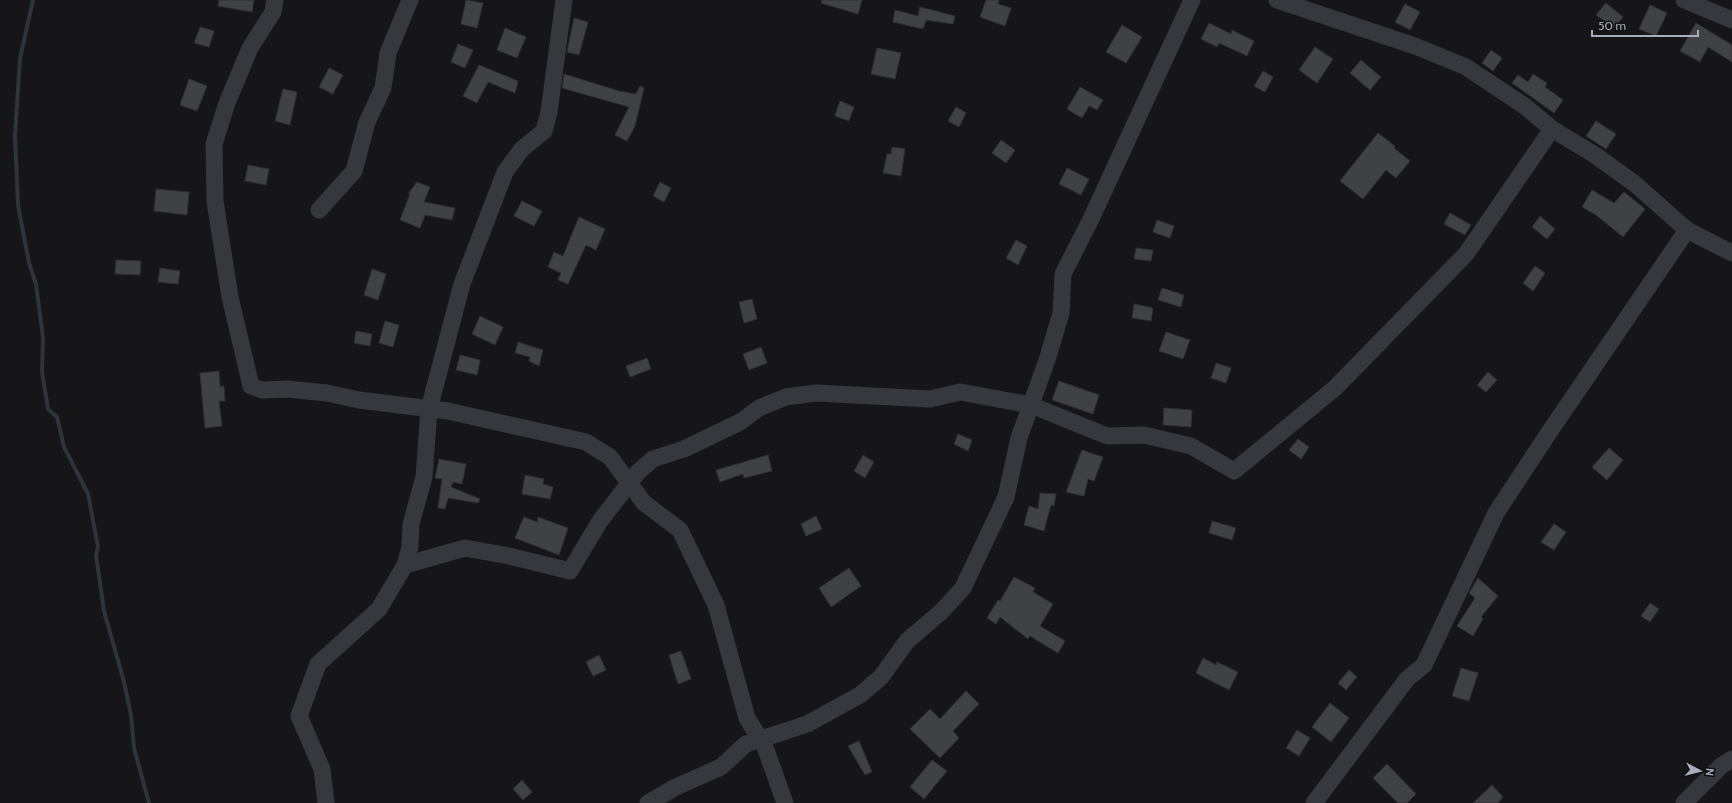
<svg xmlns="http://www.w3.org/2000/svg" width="1732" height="803" font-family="Cabin,sans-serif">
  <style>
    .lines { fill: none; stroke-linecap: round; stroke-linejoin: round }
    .stream { stroke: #2c353c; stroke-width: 4 }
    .building { fill: #404145; stroke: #303034 }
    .street { stroke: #37383d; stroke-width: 17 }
  </style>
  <rect width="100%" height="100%" fill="#161618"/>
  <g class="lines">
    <path class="stream" d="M33,0L20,58L15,136L18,205L29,263L36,284L43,338L42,372L48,409L57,417L64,447L88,494L98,547L96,555L104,611L124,682L131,715L134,748L149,803"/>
  </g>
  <g class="building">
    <path d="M219,0H254L252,12L218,6Z"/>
    <path d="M466,0L483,3L477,28L461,24Z"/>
    <path d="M822,0H862L858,14L821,3Z"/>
    <path d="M986,0H999L998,4L1011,8L1005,26L980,17Z"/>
    <path d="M1606,3L1623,17L1614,28L1596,15Z"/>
    <path d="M1405,4L1420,12L1410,30L1395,22Z"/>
    <path d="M1650,5L1667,13L1656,36L1639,29Z"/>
    <path d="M920,7L955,16L953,24L926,20L923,29L893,22L895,10L918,16Z"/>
    <path d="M574,18L588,22L579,55L567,52Z"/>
    <path d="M1209,23L1231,34L1232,30L1254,41L1247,56L1219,43L1217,47L1201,39Z"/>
    <path d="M1696,23L1732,45V62L1708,47L1700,62L1680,51Z"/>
    <path d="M1122,25L1142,37L1126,63L1106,52Z"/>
    <path d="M200,27L214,31L209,47L194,43Z"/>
    <path d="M505,28L526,37L517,58L497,50Z"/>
    <path d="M458,44L473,50L465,68L451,62Z"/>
    <path d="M1315,47L1333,59L1317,83L1299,70Z"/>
    <path d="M877,48L901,53L895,79L871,74Z"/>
    <path d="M1491,50L1502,58L1493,71L1482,63Z"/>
    <path d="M1361,60L1381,77L1370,90L1350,73Z"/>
    <path d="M479,65L518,81L515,93L488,82L477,103L463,96Z"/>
    <path d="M329,68L343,75L333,94L319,87Z"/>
    <path d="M1263,71L1273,77L1265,92L1254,86Z"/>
    <path d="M564,74L619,91L636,94L640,86L644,88L635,126L627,141L615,135L629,107L562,88Z"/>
    <path d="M1533,74L1547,83L1545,87L1563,100L1554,113L1512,83L1518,75L1528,82Z"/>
    <path d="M189,79L207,86L197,111L180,105Z"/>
    <path d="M1080,87L1103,100L1097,110L1089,106L1082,118L1067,109Z"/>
    <path d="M283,89L297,92L290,125L275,121Z"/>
    <path d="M840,101L854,107L849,121L835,116Z"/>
    <path d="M956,107L966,113L959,127L948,121Z"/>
    <path d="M1596,121L1616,134L1606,149L1586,136Z"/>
    <path d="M1378,133L1395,146L1394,148L1410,161L1396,178L1386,170L1363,199L1340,181Z"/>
    <path d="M1001,140L1015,150L1006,163L992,153Z"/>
    <path d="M892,147L905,149L901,176L883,173L887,154H891Z"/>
    <path d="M248,165L269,169L266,185L245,181Z"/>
    <path d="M1067,168L1089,179L1081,195L1059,184Z"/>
    <path d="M417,182L430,187L424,202L455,208L452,220L425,215L420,228L400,220L410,194H408Z"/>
    <path d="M660,182L671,188L664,202L653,196Z"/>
    <path d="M156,189L189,192L187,215L154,211Z"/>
    <path d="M1592,190L1614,203L1624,192L1645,209L1623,237L1596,215L1582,207Z"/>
    <path d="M522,201L542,211L534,226L514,216Z"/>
    <path d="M1450,213L1471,225L1465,235L1444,224Z"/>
    <path d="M1540,216L1555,229L1547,239L1532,227Z"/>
    <path d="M579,217L605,229L596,250L586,245L568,284L558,280L561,273L548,267L554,252L563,256Z"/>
    <path d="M1157,220L1174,226L1170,238L1153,232Z"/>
    <path d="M1016,240L1027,246L1018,265L1006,258Z"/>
    <path d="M1136,248L1153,250L1151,261L1134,259Z"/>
    <path d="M116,260L141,261L140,275L115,274Z"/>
    <path d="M1535,266L1545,273L1533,291L1523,283Z"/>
    <path d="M160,268L180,271L178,284L158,282Z"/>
    <path d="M372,269L386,274L378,300L364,295Z"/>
    <path d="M1162,288L1184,295L1181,307L1158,300Z"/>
    <path d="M752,299L757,319L744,323L739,302Z"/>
    <path d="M1134,304L1153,308L1151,321L1132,318Z"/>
    <path d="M480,316L503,327L495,345L472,334Z"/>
    <path d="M385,321L399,325L393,347L379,343Z"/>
    <path d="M356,331L372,334L370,346L354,343Z"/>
    <path d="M1166,332L1190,340L1183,359L1159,351Z"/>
    <path d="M518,342L543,350L539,366L529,361L530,357L515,353Z"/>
    <path d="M761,347L767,363L749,370L743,354Z"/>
    <path d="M460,355L480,360L477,375L456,370Z"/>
    <path d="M647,358L651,369L630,377L626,366Z"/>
    <path d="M1216,363L1231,368L1226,383L1211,378Z"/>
    <path d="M219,371L220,387L224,386L225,401H219L222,426L205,428L200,373Z"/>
    <path d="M1488,372L1497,380L1486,392L1477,385Z"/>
    <path d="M1059,381L1099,395L1093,414L1052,400Z"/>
    <path d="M1164,408L1192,410L1191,427L1163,425Z"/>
    <path d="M958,434L972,440L968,451L954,444Z"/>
    <path d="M1298,439L1309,447L1301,459L1289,450Z"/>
    <path d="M1609,448L1623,460L1607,480L1592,467Z"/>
    <path d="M1082,450L1103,457L1094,481L1088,479L1084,496L1066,492Z"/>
    <path d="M768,455L772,471L744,478L743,474L720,482L716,470Z"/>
    <path d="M863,455L874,462L865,478L854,471Z"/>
    <path d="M439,459L466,464L462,484L453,482L451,487L480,499L478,503L448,498L445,509L438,508L442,479L435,478Z"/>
    <path d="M525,475L544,479L543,484L553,487L550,499L522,494Z"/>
    <path d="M1040,493L1056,494L1054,506L1051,505L1044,531L1024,525L1029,506L1038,509Z"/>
    <path d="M816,516L822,529L806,536L801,524Z"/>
    <path d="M524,517L537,522L538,517L568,528L559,555L515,538Z"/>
    <path d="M1212,521L1236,528L1232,540L1209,533Z"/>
    <path d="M1554,524L1566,532L1554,550L1541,542Z"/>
    <path d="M849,568L861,586L831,607L819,588Z"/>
    <path d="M1014,577L1035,588L1033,592L1053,604L1040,626L1065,641L1058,653L1030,636L1028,639L1000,617L996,624L987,618L998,600L1000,601Z"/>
    <path d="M1478,578L1498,596L1481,617L1483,619L1473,636L1457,626L1475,598L1469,593Z"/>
    <path d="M1650,603L1659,609L1650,622L1641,616Z"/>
    <path d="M681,651L691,679L678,684L669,655Z"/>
    <path d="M599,655L606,670L593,676L586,662Z"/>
    <path d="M1203,658L1216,665L1217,662L1238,672L1229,690L1196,673Z"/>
    <path d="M1461,668L1478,673L1469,701L1452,696Z"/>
    <path d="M1349,670L1357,677L1346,690L1338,683Z"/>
    <path d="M966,691L979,704L953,731L959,738L940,758L910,729L930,709L940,719Z"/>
    <path d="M1330,703L1349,718L1331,742L1312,727Z"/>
    <path d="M1297,730L1310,738L1299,756L1286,748Z"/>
    <path d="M859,741L872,772L865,775L848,746Z"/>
    <path d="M932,760L947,771L924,799L910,787Z"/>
    <path d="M1387,764L1416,794L1407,803H1398L1373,778Z"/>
    <path d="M522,780L532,792L523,800L513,789Z"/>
    <path d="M1492,785L1503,797L1498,803H1473Z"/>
  </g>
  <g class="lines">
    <g class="street">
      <path d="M275,0L273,12L250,48L227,103L214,144L215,201L230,297L251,386L262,390L287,389L327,393L359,400L448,411L586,442L610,457L644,503L680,530L716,605L747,718L765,747L785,803"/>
      <path d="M1277,0L1415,46L1466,67L1526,107L1552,129L1595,155L1635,184L1687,230L1732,253"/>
      <path d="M1684,0L1732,20"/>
      <path d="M319,210L354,171L367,122L383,88L388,53L410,0"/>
      <path d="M405,565L410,547L411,524L424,477L429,409L462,284L505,172L522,149L544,131L549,112L564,0"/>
      <path d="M326,803L322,769L299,716L318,664L379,609L405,565L465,548L509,556L570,571L600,521L638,472L653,459L684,449L740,422L759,408L786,397L816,393L930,399L960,392L1031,405L1107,436L1144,435L1191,446L1234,471L1335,388L1466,254L1552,129"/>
      <path d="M648,803L676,787L721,767L746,744L807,724L860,695L881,677L907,641L942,611L963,588L1006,497L1019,438L1047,360L1061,313L1063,274L1091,219L1192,0"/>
      <path d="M1314,803L1407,679L1424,665L1496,513L1548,434L1687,230"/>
      <path d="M1684,803L1721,766L1732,759"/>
    </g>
  </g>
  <g transform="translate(1700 771) rotate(97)" stroke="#111113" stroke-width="3" paint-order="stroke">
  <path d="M0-3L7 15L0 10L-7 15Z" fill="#a8adb8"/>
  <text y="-6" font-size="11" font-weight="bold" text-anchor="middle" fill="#a8adb8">N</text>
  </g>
  <path d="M1592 30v6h106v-6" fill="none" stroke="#a8adb8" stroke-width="2"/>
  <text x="1598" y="30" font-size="12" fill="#a8adb8" stroke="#111113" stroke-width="3" paint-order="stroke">50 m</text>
</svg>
